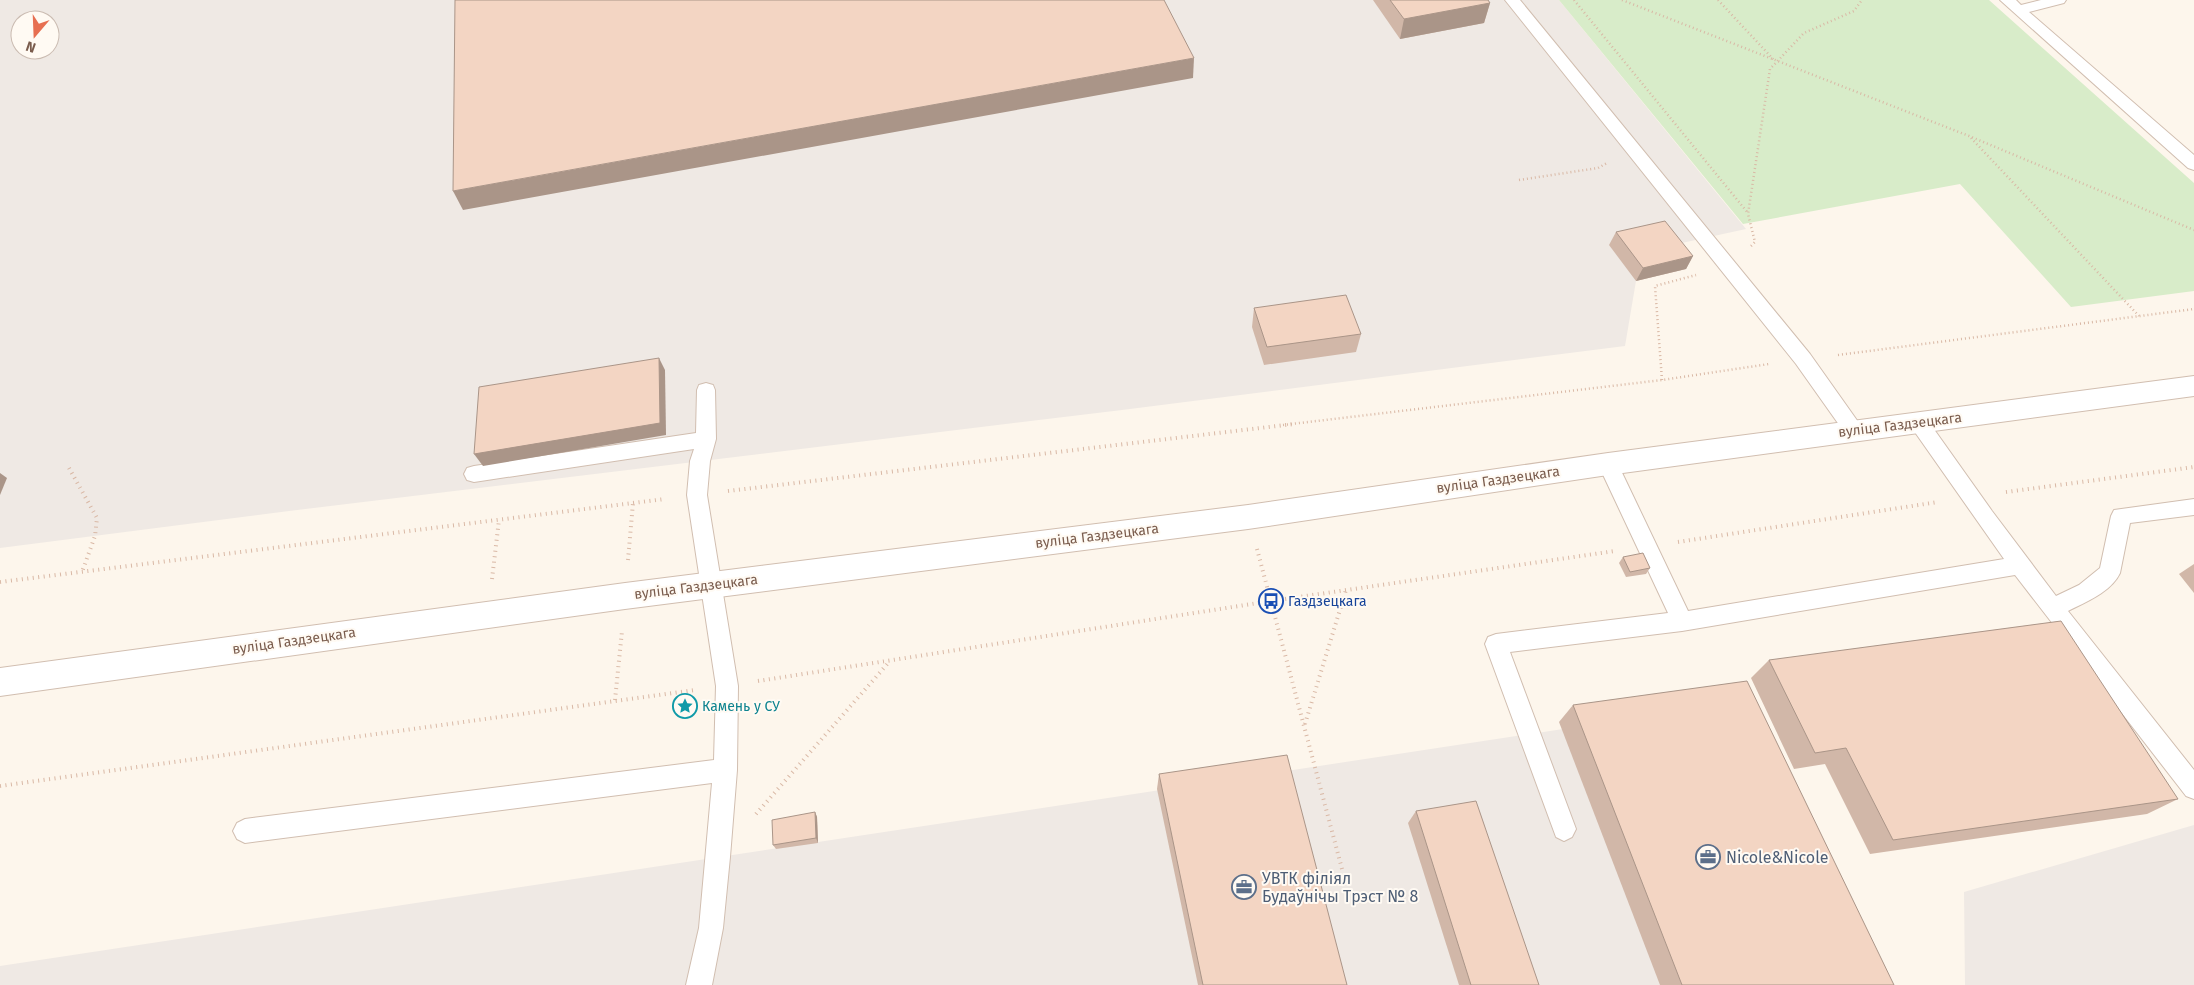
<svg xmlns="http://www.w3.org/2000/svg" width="2194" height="985" font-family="'Fira Sans',sans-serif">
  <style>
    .industrial { fill: #efe9e4; fill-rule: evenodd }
    .green { fill: #d8ecc9 }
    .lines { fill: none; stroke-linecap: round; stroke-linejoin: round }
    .lane-casing { stroke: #d1beb0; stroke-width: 2 }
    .street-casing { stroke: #d1beb0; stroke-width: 2 }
    .path-far1 { stroke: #d9b8a5; stroke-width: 2.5; stroke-dasharray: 1 3; stroke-linecap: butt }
    .path { stroke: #d9b8a5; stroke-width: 4; stroke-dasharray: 1 4.5; stroke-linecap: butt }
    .lane { fill: #fff; fill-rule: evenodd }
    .street { fill: #fff; fill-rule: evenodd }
    .wall { fill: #d1b7a8 }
    .shaded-wall { fill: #aa9588 }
    .building { fill: #f3d5c3; stroke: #aa9588 }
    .labels { text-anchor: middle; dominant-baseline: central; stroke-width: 4; stroke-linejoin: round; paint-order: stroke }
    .street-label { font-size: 14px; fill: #7a5c4d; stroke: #fffaf3 }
    .transit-label { font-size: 14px; fill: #164399; stroke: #fffaf3; text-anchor: start }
    .culture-label { font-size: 14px; fill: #0d838f; stroke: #fffaf3; text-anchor: start }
    .near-service-label { font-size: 16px; fill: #4e5e75; stroke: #fffaf3; text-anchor: start }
  </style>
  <rect width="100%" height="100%" fill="#fdf6ec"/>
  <g class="industrial">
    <path d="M0,0H1559L1746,229L1668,246L1636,281L1625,346L1122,410L289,511L0,548ZM20,20H50V50H20Z"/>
    <path d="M1563,729L1661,985H0V966Z"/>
    <path d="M2194,825V985H1965L1964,892Z"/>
  </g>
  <path class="green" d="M1559,0H1989L2194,183V291L2071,307L1960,184L1743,224Z"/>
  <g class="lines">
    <defs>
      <g id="lane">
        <path d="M1505,0H1520L1810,354L1861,426L1864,431L1861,436L1854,439L1847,436L1796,364Z"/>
        <path d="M2000,0H2016L2021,5L2041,0H2066L2064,3L2029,12L2194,155V170L2188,168Z"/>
        <path d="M706,383L713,385L715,390L716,439L710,461L707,495L738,686L737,770L730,857L723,928L712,985H686L699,928L712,783L245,843L237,839L233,831L237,823L245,819L714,760L716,686L687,495L690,461L694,449L474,482L467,480L464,474L467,468L474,466L696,433L697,390L699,385Z"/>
        <path d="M1919,415L1926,418L1992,511L2056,596L2079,585L2100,568L2111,516L2114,510L2194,499V515L2130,523L2120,573C2111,592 2086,602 2068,611L2194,770V799L2186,796L2015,575L1682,631L1510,652L1576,829L1572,837L1564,841L1556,837L1485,644L1488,637L1496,634L1668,613L1598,464L1601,458L1608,456L1615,458L1688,611L2004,559L1912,428L1909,423L1912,418Z"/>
      </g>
      <path id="street" d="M2194,376V396L1608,475L1248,529L625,609L0,696V668L625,583L1248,505L1608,453Z"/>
    </defs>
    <use href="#lane" class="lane-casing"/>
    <use href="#street" class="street-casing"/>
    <g class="path-far1">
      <path d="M1574,0L1748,213"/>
      <path d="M1622,0L1969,136L2194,230"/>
      <path d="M1718,0L1774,60"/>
      <path d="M1971,138L2139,316"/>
      <path d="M1519,180L1598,168L1607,163"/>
      <path d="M1751,246L1755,242L1748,214L1770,69L1804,33L1854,11L1862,0"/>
      <path d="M1838,355L2194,309"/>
      <path d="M1662,380L1655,286L1696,275"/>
      <path d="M1283,425L1662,380L1769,364"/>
    </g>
    <g class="path">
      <path d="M69,468L97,518L95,536L82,572"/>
      <path d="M728,491L1294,424"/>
      <path d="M2006,492L2194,467"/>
      <path d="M1678,542L1938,502"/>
      <path d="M1257,549L1342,869"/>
      <path d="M628,560L633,503"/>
      <path d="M492,579L499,520"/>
      <path d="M0,582L665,499"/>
      <path d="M758,681L1271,601L1615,551"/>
      <path d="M615,700L622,631"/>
      <path d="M1305,724L1346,590"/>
      <path d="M0,786L695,690"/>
      <path d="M756,814L890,661"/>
    </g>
    <use href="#lane" class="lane"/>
    <use href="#street" class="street"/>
  </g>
  <g class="wall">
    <path d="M1373,0H1488L1490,3L1484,23L1400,39Z"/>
    <path d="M1616,232L1693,256L1686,269L1636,281L1609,245Z"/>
    <path d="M1254,308L1361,334L1356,352L1264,365L1252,327Z"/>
    <path d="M1623,557L1650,568L1646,574L1626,577L1619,563Z"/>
    <path d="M2194,564V593L2179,574Z"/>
    <path d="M1769,660L2178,799L2147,814L1870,854L1825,764L1794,769L1751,678Z"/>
    <path d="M1573,705L1894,985H1660L1559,722Z"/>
    <path d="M1159,774L1347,985H1198L1157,789Z"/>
    <path d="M1416,811L1539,985H1459L1408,823Z"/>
    <path d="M815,812L817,817L818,843L776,849L773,845Z"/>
  </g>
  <g class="shaded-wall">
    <path d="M1490,3L1484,23L1400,39L1404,19Z"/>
    <path d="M1194,58L1193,78L463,210L453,191Z"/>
    <path d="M1693,256L1686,269L1636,281L1643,268Z"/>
    <path d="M659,358L665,370L666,435L483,466L474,454Z"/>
    <path d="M0,473L7,478L0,495Z"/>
    <path d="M815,812L817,817L818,843L816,838Z"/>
  </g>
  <g class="building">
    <path d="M455,0H1164L1194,58L453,191Z"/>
    <path d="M1390,0H1488L1490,3L1404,19Z"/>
    <path d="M1665,221L1693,256L1643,268L1616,232Z"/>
    <path d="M1346,295L1361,334L1267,347L1254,308Z"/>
    <path d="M659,358L660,423L474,454L479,387Z"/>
    <path d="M1643,553L1650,568L1630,572L1623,557Z"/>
    <path d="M2061,621L2178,799L1893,840L1846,748L1815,753L1769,660Z"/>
    <path d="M1747,681L1894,985H1682L1573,705Z"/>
    <path d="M1287,755L1347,985H1203L1159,774Z"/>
    <path d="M1476,801L1539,985H1471L1416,811Z"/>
    <path d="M815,812L816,838L773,845L772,820Z"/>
  </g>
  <defs>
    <symbol id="bus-ring" viewBox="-11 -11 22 22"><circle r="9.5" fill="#fffaf3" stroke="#1a4fb4" stroke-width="1.5"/><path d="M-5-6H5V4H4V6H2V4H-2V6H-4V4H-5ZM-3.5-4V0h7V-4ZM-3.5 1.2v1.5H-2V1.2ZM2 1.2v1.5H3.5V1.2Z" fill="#1a4fb4"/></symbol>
    <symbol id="sight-ring" viewBox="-11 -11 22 22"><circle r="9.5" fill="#fffaf3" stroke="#0f9aa8" stroke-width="1.5"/><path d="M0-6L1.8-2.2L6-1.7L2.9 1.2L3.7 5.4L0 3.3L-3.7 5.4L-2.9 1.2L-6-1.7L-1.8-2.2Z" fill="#0f9aa8"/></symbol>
    <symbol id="office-ring" viewBox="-11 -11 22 22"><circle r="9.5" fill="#fffaf3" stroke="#5c6f8a" stroke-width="1.5"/><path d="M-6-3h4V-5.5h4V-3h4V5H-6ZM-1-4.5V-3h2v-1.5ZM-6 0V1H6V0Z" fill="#5c6f8a"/></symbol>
  </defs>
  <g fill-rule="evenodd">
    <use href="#bus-ring" x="1257" y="587" width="28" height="28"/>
    <use href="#sight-ring" x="671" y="692" width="28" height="28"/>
    <use href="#office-ring" x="1694" y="843" width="28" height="28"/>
    <use href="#office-ring" x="1230" y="873" width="28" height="28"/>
  </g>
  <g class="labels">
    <g class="street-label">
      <text transform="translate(1900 425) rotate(-7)">вуліца Газдзецкага</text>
      <text transform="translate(1498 480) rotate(-8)">вуліца Газдзецкага</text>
      <text transform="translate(1097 536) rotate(-7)">вуліца Газдзецкага</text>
      <text transform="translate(696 587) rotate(-7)">вуліца Газдзецкага</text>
      <text transform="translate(294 641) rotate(-8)">вуліца Газдзецкага</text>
    </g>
    <g class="transit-label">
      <text x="1288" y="601">Газдзецкага</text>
    </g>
    <g class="culture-label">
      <text x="702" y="706">Камень у СУ</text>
    </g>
    <g class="near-service-label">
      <text x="1726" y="857">Nicole&amp;Nicole</text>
      <text x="1262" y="878">УВТК філіял<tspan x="1262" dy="18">Будаўнічы Трэст № 8</tspan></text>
    </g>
  </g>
  <g transform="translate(35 35) rotate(199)"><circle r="24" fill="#fffaf3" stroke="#cabbb1"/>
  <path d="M0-4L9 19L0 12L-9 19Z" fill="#e76f51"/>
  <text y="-8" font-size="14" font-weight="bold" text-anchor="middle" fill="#7a5c4d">N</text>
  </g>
</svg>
